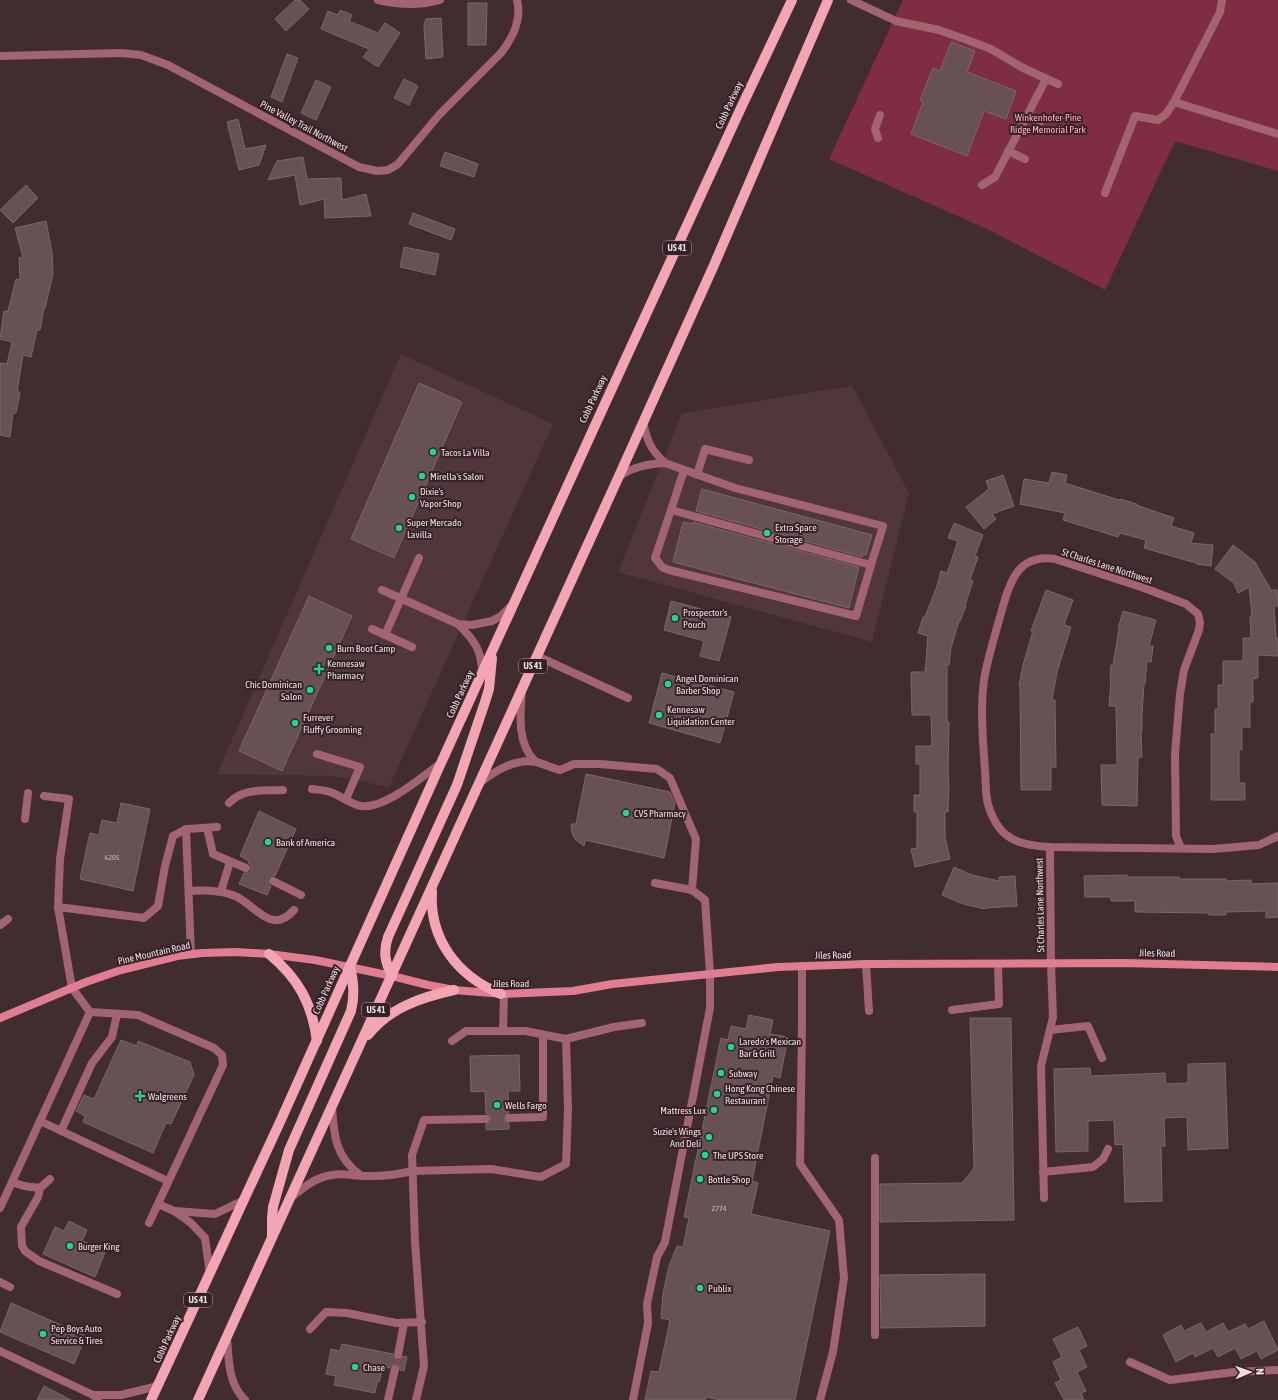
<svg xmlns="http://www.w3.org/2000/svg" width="1278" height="1400" font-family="'Asap Condensed',sans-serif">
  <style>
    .built { fill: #51363b }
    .green { fill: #7f2d43 }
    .building { fill: #685155; stroke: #7d6569 }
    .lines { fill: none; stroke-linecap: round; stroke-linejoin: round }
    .lane { stroke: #a26471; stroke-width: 8 }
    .street { stroke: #a26471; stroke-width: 8 }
    .secondary { stroke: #e17d93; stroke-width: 8 }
    .primary { stroke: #f3a5b4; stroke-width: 10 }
    .poi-dot { fill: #21d887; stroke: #362226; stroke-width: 1.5 }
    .labels { text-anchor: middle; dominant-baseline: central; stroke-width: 4; stroke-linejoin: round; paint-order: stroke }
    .number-label { font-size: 8px; fill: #cababd }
    .shield { fill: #362226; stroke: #b5a5a8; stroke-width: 1 }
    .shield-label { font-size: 9px; font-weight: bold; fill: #ebdde0 }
    .street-label { font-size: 10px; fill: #ebdde0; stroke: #362226 }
    .park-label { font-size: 10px; fill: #fbaebd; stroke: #362226 }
    .poi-label { font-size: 10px; fill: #ebdde0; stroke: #362226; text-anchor: start }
  </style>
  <rect width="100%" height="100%" fill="#412c30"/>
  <g class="built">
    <path d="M401,354L553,424L389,787L335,776L217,774Z"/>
    <path d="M852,386L909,493L872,642L618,572L682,413Z"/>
  </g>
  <path class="green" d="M903,0H1278V171L1175,141L1105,290L987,229L829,159Z"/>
  <g class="building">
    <path d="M295,0H300L309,9L286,31L275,19Z"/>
    <path d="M468,3H487L486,45H468Z"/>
    <path d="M340,10L352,15L349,21L378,33L385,23L400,33L378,67L363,57L369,49L321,29L328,11L338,15Z"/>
    <path d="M441,18L443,57L426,59L424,25L426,19Z"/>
    <path d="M951,42L975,51L967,72L1016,91L1006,119L984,111L967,156L911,134L923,102L920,100L933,68L940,71Z"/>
    <path d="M287,54L298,58L282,102L271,97Z"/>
    <path d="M404,79L418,86L409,105L394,98Z"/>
    <path d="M316,80L331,87L316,120L301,113Z"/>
    <path d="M238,119L245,149L266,145L259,165L239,170L227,122Z"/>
    <path d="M445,152L478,164L474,177L440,166Z"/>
    <path d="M303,157L307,179L341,178L342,200L366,194L371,216L325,218L324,199L300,205L295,175L268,180L277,161Z"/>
    <path d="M26,185L38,198L13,223L0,210Z"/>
    <path d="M413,213L455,229L451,240L409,224Z"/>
    <path d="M46,221L52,252L53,274L45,308H44L40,330H37L31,357L23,355L17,392H20L16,413H13L10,437L0,435V363L7,364L12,342L0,339L4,311H8L16,279L20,280L19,258L23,257L15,228Z"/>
    <path d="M404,247L439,254L435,275L400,267Z"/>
    <path d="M419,383L462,402L394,558L351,539Z"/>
    <path d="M1052,472L1067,475L1065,483L1119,500L1120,499L1137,504L1136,505L1174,518L1171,526L1194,533L1191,543L1213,545L1211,566L1196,564V563L1144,548L1146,540L1120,533L1118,537L1063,520L1065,513L1020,504L1024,479L1049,483Z"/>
    <path d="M1003,475L1014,506L992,514L996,519L984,529L966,507L989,489L986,481Z"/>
    <path d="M702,489L872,535L866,555L863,554L862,557L696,511Z"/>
    <path d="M683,522L692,524L693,522L859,567L849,608L673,562Z"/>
    <path d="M954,523L983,535L975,556L978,557L970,580L973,581L965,605L966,606L960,621H959L951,648L949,665H947V722H949L948,771L949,786L948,812H945V837L950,859L915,867L911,849L917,848V812H914V795H920V764H916V746H932L931,715H912L911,672H925L928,636L918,633L923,617H925L937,586L941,571L947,573L958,541L948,538Z"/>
    <path d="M1233,545L1255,562L1271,590H1277L1278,606H1274L1276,638H1278V656L1258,655V678L1253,679V702H1250V727H1242V750H1239V783H1245V800H1211V734H1215V709H1218V685H1223V661H1243V638H1251L1250,616H1252L1249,587L1238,593L1234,583L1215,569Z"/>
    <path d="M1046,590L1073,600L1064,625L1071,627L1057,672L1052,700H1055L1056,767H1051V790H1021L1020,687L1019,686L1023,665L1033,631H1031Z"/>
    <path d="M309,596L352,616L282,771L239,751Z"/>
    <path d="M671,601L731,617L719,661L700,656L704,641L664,630Z"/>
    <path d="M1123,611L1156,620L1149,646H1153L1151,662L1147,661L1145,684H1144L1142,715V731H1141L1142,757H1138L1137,806L1102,805L1101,765H1117L1116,706H1109L1111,681H1110L1111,665H1113L1119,629H1118Z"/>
    <path d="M662,673L734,692L720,743L649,723Z"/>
    <path d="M586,774L670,792L675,803L664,858L585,840L584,846L575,839L572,833L571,824H576Z"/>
    <path d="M121,803L150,809L133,891L80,879L90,833L99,835L102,820L117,823Z"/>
    <path d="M259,811L296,829L275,876H270L268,879V884L271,886L267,895L239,884L244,873H249L251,870V865L248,863L249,861L240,856Z"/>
    <path d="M954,867L972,875L999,881V877L1015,876L1017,906L986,908L985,909L963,904L942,895Z"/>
    <path d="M1127,875V877H1179V879H1226V881L1251,880V884L1278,883V917L1266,918V911L1226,912V915H1209V913L1135,912V901H1111V897H1085L1084,876Z"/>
    <path d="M749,1015L773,1020L770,1034L788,1037L780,1078L773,1076L752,1181L758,1183L751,1214L830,1231L795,1400H720L706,1397L705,1400H645L651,1371L659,1372L670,1320L661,1318L663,1293L669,1266L677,1246L683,1247L689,1218L684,1217L721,1038L728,1040L731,1026L746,1029Z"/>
    <path d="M970,1018H1011L1014,1220L880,1222V1184L962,1183L974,1168Z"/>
    <path d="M121,1040L137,1046L138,1041L190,1062L194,1075L171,1124L166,1123L153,1153L83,1122L85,1116L76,1111L84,1095L94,1099Z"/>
    <path d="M519,1055L520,1091H508L509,1113L506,1114L504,1118L505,1121L509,1123V1129L486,1130V1124L491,1122V1119L489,1114H486L485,1091L471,1092L470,1056Z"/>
    <path d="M1225,1063L1228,1148L1188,1150L1187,1117L1164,1118L1165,1146H1161L1162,1201L1125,1202L1123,1144L1115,1145L1114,1120L1088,1121V1151L1056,1152L1054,1069L1090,1068L1091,1076L1165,1073L1166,1084L1188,1083V1064Z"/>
    <path d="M69,1221L87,1230L82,1241L106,1250L95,1277L43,1254L55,1227L64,1231Z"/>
    <path d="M985,1274V1326L881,1328L880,1275Z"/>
    <path d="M11,1303L86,1336L74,1364L0,1332Z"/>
    <path d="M1264,1321L1278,1350L1261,1359L1257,1351L1241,1359L1235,1348L1218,1357L1213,1348L1195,1357L1193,1353L1176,1362L1163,1335L1181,1325L1184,1331L1201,1323L1206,1332L1223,1323L1228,1332L1245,1324L1248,1329Z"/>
    <path d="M1078,1327L1087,1346L1079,1350L1087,1367L1077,1372L1086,1391L1081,1393L1084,1400H1064L1055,1383L1061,1380L1053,1362L1062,1357L1053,1339Z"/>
    <path d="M342,1344L393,1354V1357L397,1360H400L403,1356L407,1357L404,1371L400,1370L399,1365L396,1364L391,1365L390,1368L383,1366L379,1382H377L375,1393L334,1385L336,1376L326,1374L331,1349L340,1351Z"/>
    <path d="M44,1386L71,1400H37Z"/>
  </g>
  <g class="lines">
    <g class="lane">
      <path d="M851,0L896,21L939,30L970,41L991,49L1023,68L1058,84"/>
      <path d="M1174,102L1278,134"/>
      <path d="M1027,116L1041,121"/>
      <path d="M878,138L875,129L880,115"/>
      <path d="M1008,151L1025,159"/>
      <path d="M982,185L995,177L1046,79"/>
      <path d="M1105,193L1135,116L1158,120L1166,114L1174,102L1220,12L1222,0"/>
      <path d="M643,422C647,441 651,450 665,463"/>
      <path d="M697,475L705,449L749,460"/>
      <path d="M619,476C634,467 647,464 665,463L735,488L883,526L871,565L671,510L684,470"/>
      <path d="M671,510L655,558L662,567L669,570L856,616L871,565"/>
      <path d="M382,590L458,624L472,625L492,621L501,616L512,605"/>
      <path d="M458,624C474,640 482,650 482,673"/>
      <path d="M372,629L412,647"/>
      <path d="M385,635L419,558"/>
      <path d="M537,656L628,698"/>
      <path d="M522,691C520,715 517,745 536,762"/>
      <path d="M317,754L360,767L346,799"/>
      <path d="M481,782C495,771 516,758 536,762C544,764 552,768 560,770L574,764H600L657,769L670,778L696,839L692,890"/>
      <path d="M312,789C319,790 326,790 333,793C342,797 351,804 361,806C384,810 423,776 441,763"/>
      <path d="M229,803C243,788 263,791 283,790"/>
      <path d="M25,819L28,793"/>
      <path d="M207,828L213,854L246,868"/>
      <path d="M186,829L191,954"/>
      <path d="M273,881L301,895"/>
      <path d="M189,891C205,890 220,890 235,896C256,905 271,936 294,910"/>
      <path d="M221,891L230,862"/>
      <path d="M58,907L144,918L158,906L165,866L173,836L186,829L217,827"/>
      <path d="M0,925L8,919"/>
      <path d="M866,964L869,1011"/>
      <path d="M802,966V1025L800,1164L839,1220L844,1278L833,1352L820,1400"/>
      <path d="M952,1010L999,1004L998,964"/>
      <path d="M90,1012L138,1015L214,1048L222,1055L223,1065L149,1223"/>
      <path d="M1050,1030L1088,1026L1102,1058"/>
      <path d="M503,1031L504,994"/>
      <path d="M452,1041L466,1031H525L566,1039L614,1027L642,1023"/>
      <path d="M332,1107C334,1136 335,1156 360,1175"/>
      <path d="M509,1118L543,1117V1035"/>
      <path d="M40,1121L168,1181"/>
      <path d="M61,1131L92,1063L112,1037L117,1014"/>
      <path d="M1043,1172L1093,1167L1103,1159L1108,1149"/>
      <path d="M12,1182L24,1186L40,1188L50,1179"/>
      <path d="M40,1188L38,1197L21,1227L22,1246L25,1251L39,1261L117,1294"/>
      <path d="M290,1198C299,1192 308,1183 318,1179C338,1170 353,1177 373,1176C386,1176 400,1174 412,1171L491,1169L541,1177L566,1164L568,1109L566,1039"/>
      <path d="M1044,1198L1041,1066L1053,1017L1051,964"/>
      <path d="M158,1204L174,1211L191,1223L205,1238L210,1274"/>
      <path d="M0,1208L90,1012L72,988L58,907L60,859L69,799L44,796"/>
      <path d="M175,1211L215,1214L244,1200"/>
      <path d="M0,1282L10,1287"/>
      <path d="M310,1329L326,1312L347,1313L396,1323L422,1322"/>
      <path d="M875,1335V1158"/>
      <path d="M227,1338C229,1360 228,1384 245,1400"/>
      <path d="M0,1351L93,1395L98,1400"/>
      <path d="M398,1355L404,1323"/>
      <path d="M93,1395H121L158,1386"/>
      <path d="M388,1400L395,1369"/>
      <path d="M416,1400L424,1366L415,1242L412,1155L424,1120L486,1119"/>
      <path d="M633,1400L648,1323L647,1304L657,1257L665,1242L710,1008V973L705,900L692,890L655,883"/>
    </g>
    <g class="street">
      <path d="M378,0C399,5 419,6 440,0"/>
      <path d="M0,56L121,53L141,55L168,65L359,167L377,171L388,170L398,164L439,115L501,53C513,37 522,20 517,0"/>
      <path d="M1050,847L1051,964"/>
      <path d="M1181,848L1176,836L1175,754L1180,694L1184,670L1199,630L1200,622L1198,614L1186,604L1144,588L1055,559C1043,557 1028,559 1019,570C1008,583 1003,607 998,624C993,642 987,661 984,680C980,709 983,741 985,771C986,782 985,794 988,804C990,812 994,820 998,826C1009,843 1031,846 1050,847L1213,849L1259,845L1278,836"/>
      <path d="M1130,1362L1170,1380L1234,1372L1278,1370"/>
    </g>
    <path class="secondary" d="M0,1018L86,982L121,970L177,956L202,953L236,952L269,954L315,960L392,976L428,985L454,990L504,994L573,991L612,984L778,967L866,964L1124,963L1278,967"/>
    <g class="primary">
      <path d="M432,891C429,939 457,976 501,994"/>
      <path d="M269,954C298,978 312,1003 317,1041"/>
      <path d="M392,976C385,962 383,952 388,937L457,785L485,702L489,689L492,658"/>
      <path d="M368,1035C389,1008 422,997 454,990"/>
      <path d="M272,1236V1218L273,1207L289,1150L351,1011C355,995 354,982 350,967"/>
      <path d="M151,1400L280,1122L441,763L603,408L740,110L792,0"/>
      <path d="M198,1400L619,476L714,265L828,0"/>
    </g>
  </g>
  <g class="poi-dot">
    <circle cx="433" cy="452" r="4"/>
    <circle cx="422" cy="476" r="4"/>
    <circle cx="412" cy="497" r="4"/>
    <circle cx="399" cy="528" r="4"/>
    <circle cx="767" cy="533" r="4"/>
    <circle cx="675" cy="618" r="4"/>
    <circle cx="329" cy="648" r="4"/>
    <path d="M317 663h4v4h4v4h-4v4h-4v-4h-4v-4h4z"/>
    <circle cx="668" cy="684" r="4"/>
    <circle cx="310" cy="690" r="4"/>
    <circle cx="659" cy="715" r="4"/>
    <circle cx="295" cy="723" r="4"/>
    <circle cx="626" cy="813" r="4"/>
    <circle cx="268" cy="842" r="4"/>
    <circle cx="731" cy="1047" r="4"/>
    <circle cx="721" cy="1073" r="4"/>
    <circle cx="717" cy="1094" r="4"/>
    <path d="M138 1090h4v4h4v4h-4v4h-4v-4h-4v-4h4z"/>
    <circle cx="497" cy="1105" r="4"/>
    <circle cx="714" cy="1110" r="4"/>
    <circle cx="709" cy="1137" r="4"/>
    <circle cx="705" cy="1155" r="4"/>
    <circle cx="700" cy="1179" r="4"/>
    <circle cx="70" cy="1246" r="4"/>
    <circle cx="700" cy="1288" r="4"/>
    <circle cx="43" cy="1334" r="4"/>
    <circle cx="355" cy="1367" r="4"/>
  </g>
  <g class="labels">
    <g class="number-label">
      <text x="112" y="857">6205</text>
      <text x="719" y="1208">2774</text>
    </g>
    <g class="shield">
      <rect x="663" y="241" width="28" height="14" rx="3"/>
      <rect x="519" y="659" width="28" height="14" rx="3"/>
      <rect x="362" y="1003" width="28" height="14" rx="3"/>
      <rect x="184" y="1293" width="28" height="14" rx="3"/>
    </g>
    <g class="shield-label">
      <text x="677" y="248">US 41</text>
      <text x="533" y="666">US 41</text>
      <text x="376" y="1010">US 41</text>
      <text x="198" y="1300">US 41</text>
    </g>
    <g class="street-label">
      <text transform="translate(729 105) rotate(-65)">Cobb Parkway</text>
      <text transform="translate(304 126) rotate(28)">Pine Valley Trail Northwest</text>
      <text transform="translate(593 399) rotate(-65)">Cobb Parkway</text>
      <text transform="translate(1107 566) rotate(18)">St Charles Lane Northwest</text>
      <text transform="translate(460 694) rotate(-65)">Cobb Parkway</text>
      <text transform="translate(1040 905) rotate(-91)">St Charles Lane Northwest</text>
      <text transform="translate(154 953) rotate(-13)">Pine Mountain Road</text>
      <text transform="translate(1157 953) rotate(1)">Jiles Road</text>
      <text transform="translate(833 955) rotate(-1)">Jiles Road</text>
      <text x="511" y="983">Jiles Road</text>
      <text transform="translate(326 990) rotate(-66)">Cobb Parkway</text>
      <text transform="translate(167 1339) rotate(-65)">Cobb Parkway</text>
    </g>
    <g class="park-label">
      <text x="1048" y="117">Winkenhofer-Pine<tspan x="1048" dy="12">Ridge Memorial Park</tspan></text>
    </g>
    <g class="poi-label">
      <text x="441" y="452">Tacos La Villa</text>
      <text x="430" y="476">Mirella's Salon</text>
      <text x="420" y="491">Dixie's<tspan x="420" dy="12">Vapor Shop</tspan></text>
      <text x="407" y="522">Super Mercado<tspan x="407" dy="12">Lavilla</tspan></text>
      <text x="775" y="527">Extra Space<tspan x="775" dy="12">Storage</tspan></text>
      <text x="683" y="612">Prospector's<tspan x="683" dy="12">Pouch</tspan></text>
      <text x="337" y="648">Burn Boot Camp</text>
      <text x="327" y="663">Kennesaw<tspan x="327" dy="12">Pharmacy</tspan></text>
      <text x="676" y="678">Angel Dominican<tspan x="676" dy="12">Barber Shop</tspan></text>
      <text x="302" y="684" text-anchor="end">Chic Dominican<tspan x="302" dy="12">Salon</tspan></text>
      <text x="667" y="709">Kennesaw<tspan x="667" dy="12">Liquidation Center</tspan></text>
      <text x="303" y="717">Furrever<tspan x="303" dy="12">Fluffy Grooming</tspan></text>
      <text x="634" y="813">CVS Pharmacy</text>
      <text x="276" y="842">Bank of America</text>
      <text x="739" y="1041">Laredo's Mexican<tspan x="739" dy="12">Bar &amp; Grill</tspan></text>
      <text x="729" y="1073">Subway</text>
      <text x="725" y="1088">Hong Kong Chinese<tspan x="725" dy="12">Restaurant</tspan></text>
      <text x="148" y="1096">Walgreens</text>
      <text x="505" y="1105">Wells Fargo</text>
      <text x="706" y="1110" text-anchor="end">Mattress Lux</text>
      <text x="701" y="1131" text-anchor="end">Suzie's Wings<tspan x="701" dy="12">And Deli</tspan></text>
      <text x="713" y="1155">The UPS Store</text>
      <text x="708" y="1179">Bottle Shop</text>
      <text x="78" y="1246">Burger King</text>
      <text x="708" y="1288">Publix</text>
      <text x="51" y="1328">Pep Boys Auto<tspan x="51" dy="12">Service &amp; Tires</tspan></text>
      <text x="363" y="1367">Chase</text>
    </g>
  </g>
  <g transform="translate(1250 1372) rotate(88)" stroke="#362226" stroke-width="3" paint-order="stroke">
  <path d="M0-3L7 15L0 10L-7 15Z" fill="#ebdde0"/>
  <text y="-6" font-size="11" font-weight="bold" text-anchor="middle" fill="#ebdde0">N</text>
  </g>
</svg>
